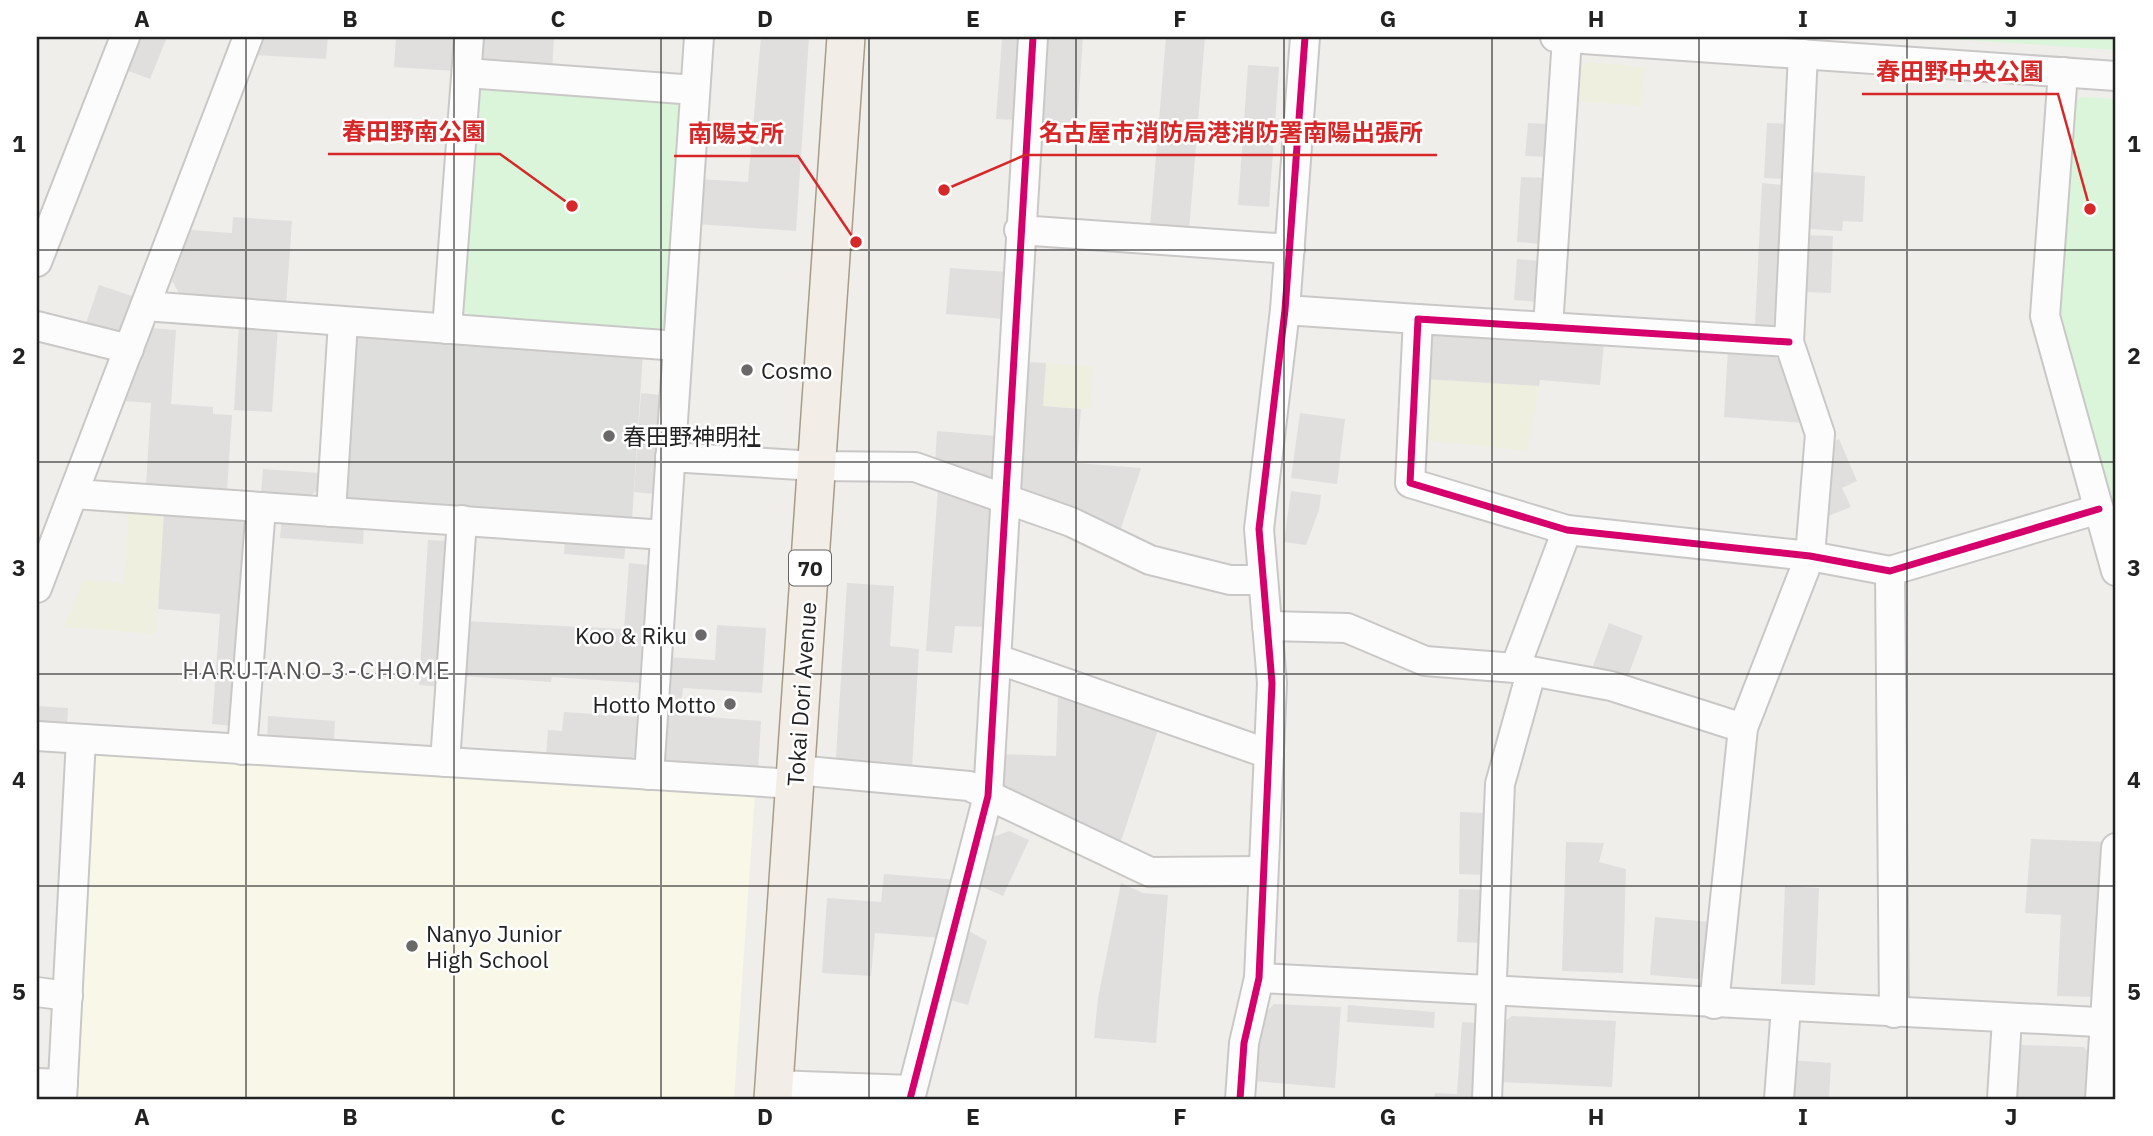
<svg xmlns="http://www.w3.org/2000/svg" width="2153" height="1136" font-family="'IBM Plex Sans','Noto Sans JP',sans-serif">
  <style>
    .education { fill: #f8f7e8 }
    .religious { fill: #dededc }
    .farmland { fill: #efefdf }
    .park { fill: #daf5da }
    .parking { fill: #e0dfde }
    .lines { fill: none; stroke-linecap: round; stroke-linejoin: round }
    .minor-casing { stroke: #c9c8c7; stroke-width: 32 }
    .major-casing { stroke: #a79c86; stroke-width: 40 }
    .minor { stroke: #fdfcfc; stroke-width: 28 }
    .major { stroke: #f3ede7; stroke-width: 37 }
    .cycleway-casing { stroke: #fff; stroke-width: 11 }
    .cycleway { stroke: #d6006c; stroke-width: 7 }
    .grid { fill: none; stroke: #222; stroke-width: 2; stroke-opacity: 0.55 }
    .poi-dot { fill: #6a6968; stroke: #fff; stroke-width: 2.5 }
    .labels { text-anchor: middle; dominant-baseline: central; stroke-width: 5; stroke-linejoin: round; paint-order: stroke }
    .shield { fill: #fff; stroke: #646464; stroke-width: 2 }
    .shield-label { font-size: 21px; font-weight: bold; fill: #222 }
    .poi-label { font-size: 23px; fill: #222; stroke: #fff; text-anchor: start }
    .street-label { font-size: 23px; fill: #222; stroke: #fff }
    .neighbourhood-label { font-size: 24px; letter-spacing: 2px; fill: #555; stroke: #fff }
    .leader { fill: none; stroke: #d62828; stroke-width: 2.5 }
    .callout-dot { fill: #d62828; stroke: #fff; stroke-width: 2.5 }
    .callout-label { font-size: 24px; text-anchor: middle; font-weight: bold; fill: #d62828; stroke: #fff; stroke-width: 5; stroke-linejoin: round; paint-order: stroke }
    .neatline { fill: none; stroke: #222; stroke-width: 2.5 }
    .grid-label { font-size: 23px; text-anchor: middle; font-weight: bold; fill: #222 }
  </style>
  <rect width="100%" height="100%" fill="#f0eeeb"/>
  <path class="education" d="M101,751L755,794L734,1099H72L90,760Z"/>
  <path class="religious" d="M366,333L643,353L632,520L352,503L342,492L352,342Z"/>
  <g class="farmland">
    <path d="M1588,62L1645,67L1641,106L1575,101L1577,70Z"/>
    <path d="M1046,363L1093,367L1090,409L1043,406Z"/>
    <path d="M1424,379L1539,386L1528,451L1422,440Z"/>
    <path d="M128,509L164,512L156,634L64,627L83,580L124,583Z"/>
  </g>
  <g class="park">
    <path d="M1922,37H2116V50Z"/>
    <path d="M487,84L674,97L683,106L666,325L658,332L468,314L461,306L478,90Z"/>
    <path d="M2082,97L2116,99V520L2058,315L2070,102Z"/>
  </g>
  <g class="parking">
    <path d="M136,37H167L150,79L123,69Z"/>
    <path d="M261,37H328L326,59L254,55Z"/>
    <path d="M396,37H457L455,71L394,67Z"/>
    <path d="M478,37H554L552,72L487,67L477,57Z"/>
    <path d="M761,37H809L796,231L697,224L700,179L748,182Z"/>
    <path d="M1047,37H1083L1077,125L1041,123Z"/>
    <path d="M1166,37H1205L1189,230L1150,227Z"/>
    <path d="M1002,39L1024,40L1018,120L996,119Z"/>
    <path d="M1248,65L1279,67L1269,207L1238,205Z"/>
    <path d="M1528,123L1550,124L1547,157L1525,156Z"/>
    <path d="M1767,123L1788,124L1784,179L1764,178Z"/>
    <path d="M1812,172L1865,176L1863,222L1843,221L1842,231L1809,229Z"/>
    <path d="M1521,177L1546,178L1541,244L1517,242Z"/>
    <path d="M1762,183L1784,185L1777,326L1755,325Z"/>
    <path d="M233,217L292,221L286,305L182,298L172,281L191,230L232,233Z"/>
    <path d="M1804,235L1833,236L1831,293L1803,292Z"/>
    <path d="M1517,259L1541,261L1538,302L1514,300Z"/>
    <path d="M950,268L1008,272L1004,319L946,314Z"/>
    <path d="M99,285L135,297L122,338L84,329Z"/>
    <path d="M239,325L278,327L272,412L234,410Z"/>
    <path d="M150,328L176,330L171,404L213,407V414L232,415L227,491L146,486L151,403L122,401Z"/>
    <path d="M1437,331L1604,343L1600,385L1540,380L1539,386L1424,379L1427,340Z"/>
    <path d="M1728,349L1770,352L1785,366L1804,423L1724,417Z"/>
    <path d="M1025,362L1046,363L1043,406L1081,409L1077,463L1141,468L1118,537L1016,491Z"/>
    <path d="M641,393L662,395L655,494L634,492Z"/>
    <path d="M1300,413L1345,419L1337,484L1291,478Z"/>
    <path d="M937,431L996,436L993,476L985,481L935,464Z"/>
    <path d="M1839,439L1857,481L1842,488L1851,507L1828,516L1834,441Z"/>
    <path d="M263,469L321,473L320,488L309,497L261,494Z"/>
    <path d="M938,489L983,502L991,514L983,627L955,626L952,653L926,651Z"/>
    <path d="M1291,491L1321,495L1319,510L1306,545L1284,542Z"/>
    <path d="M164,512L238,517L247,527L233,726L212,724L220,614L158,609Z"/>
    <path d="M282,518L364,523L363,544L280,538Z"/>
    <path d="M565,537L626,542L624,559L564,554Z"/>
    <path d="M428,540L449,541L440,687L419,685Z"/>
    <path d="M629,563L649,565L641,683L552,677L551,682L462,676L466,621L624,629Z"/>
    <path d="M847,583L894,586L890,646L919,649L912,769L842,764L836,757Z"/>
    <path d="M1609,623L1643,636L1627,678L1591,671Z"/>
    <path d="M717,625L766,628L762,693L683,688L680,715L761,721L758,771L669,764L659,755L665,657L715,660Z"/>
    <path d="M1058,694L1158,730L1120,844L1002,790L999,754L1056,756Z"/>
    <path d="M37,706L68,708L67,726L37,723Z"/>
    <path d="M564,712L637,717L635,755L629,762L546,756L548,730L562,731Z"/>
    <path d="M268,716L335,721L334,744L267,739Z"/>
    <path d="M1460,812L1487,813L1485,875L1459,874Z"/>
    <path d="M1009,831L1029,840L1003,896L978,885L993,837Z"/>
    <path d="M2031,839L2108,842L2097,997L2057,996L2061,915L2025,913Z"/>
    <path d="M1566,842L1604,843L1599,862L1626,869L1623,973L1562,971Z"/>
    <path d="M884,874L959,880L942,938L875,933L871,976L822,973L827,898L881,902Z"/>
    <path d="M1121,883L1143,893L1168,895L1156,1043L1094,1038L1098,998Z"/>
    <path d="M1785,886L1819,888L1815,985L1781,984Z"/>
    <path d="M1459,889L1485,890L1483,943L1457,942Z"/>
    <path d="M1655,917L1710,922L1706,973L1698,979L1650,975Z"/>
    <path d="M967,930L987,941L968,1005L947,999Z"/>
    <path d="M1274,1004L1341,1007L1335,1088L1253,1081L1256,1047L1266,1012Z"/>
    <path d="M1348,1005L1435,1012L1434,1028L1347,1022Z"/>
    <path d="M1512,1016L1616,1021L1612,1087L1500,1082L1502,1023Z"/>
    <path d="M1462,1022L1480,1023L1474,1099H1434L1435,1093L1457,1094Z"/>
    <path d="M2022,1045L2084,1047L2090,1055L2087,1099H2011L2014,1051Z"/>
    <path d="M1791,1060L1831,1063L1829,1099H1788Z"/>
  </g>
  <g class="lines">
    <defs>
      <g id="minor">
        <path d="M1555,37L2116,76"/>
        <path d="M2063,72L2045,316L2116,571"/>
        <path d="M467,73L695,90"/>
        <path d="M1019,230L1290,249"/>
        <path d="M37,262L125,37"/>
        <path d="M145,306L678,346"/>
        <path d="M1285,310L1418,319"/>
        <path d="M37,326L129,349"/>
        <path d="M1548,327L1567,38"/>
        <path d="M447,329L469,37"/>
        <path d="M1789,342L1418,319L1410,483L1567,530L1810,556L1890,571L2099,509"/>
        <path d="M670,457L816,466L915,467L1071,522L1150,560L1230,580H1263"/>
        <path d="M74,494L665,535"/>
        <path d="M331,512L343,322"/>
        <path d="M1890,571L1894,1013"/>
        <path d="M37,588L248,37"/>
        <path d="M1267,626L1347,628L1425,661L1515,668L1611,686L1743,728"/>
        <path d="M997,659L1269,754"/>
        <path d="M1515,668L1567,530"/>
        <path d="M37,736L795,784"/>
        <path d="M242,750L261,507"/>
        <path d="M445,762L462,520"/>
        <path d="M796,770L969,786L1150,872L1263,871"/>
        <path d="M649,775L699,37"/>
        <path d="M1259,978L2116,1023"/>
        <path d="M37,992L68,996"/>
        <path d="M1714,1004L1743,728L1810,556L1820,434L1789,342L1803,54"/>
        <path d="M37,1083L63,1084"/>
        <path d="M774,1085L911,1090"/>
        <path d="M62,1099L81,739"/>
        <path d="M910,1099L988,796L1033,37"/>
        <path d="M1240,1099L1244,1043L1259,978L1272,683L1259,529L1285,310L1305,37"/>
        <path d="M1487,1099L1500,784L1531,673"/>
        <path d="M1779,1099L1786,1007"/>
        <path d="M2002,1099L2007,1019"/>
        <path d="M2100,1099L2116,848"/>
      </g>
      <path id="major" d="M773,1099L846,37"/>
    </defs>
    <use href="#minor" class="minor-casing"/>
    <use href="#major" class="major-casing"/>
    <use href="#minor" class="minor"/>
    <use href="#major" class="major"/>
    <defs>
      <g id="cycleway">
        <path d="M1789,342L1418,319L1410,483L1567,530L1810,556L1890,571L2099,509"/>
        <path d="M910,1099L988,796L1033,37"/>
        <path d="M1240,1099L1244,1043L1259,978L1272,683L1259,529L1285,310L1305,37"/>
      </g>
    </defs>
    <use href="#cycleway" class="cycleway-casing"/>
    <use href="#cycleway" class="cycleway"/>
  </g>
  <path class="grid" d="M246,37V1099M454,37V1099M661,37V1099M869,37V1099M1076,37V1099M1284,37V1099M1492,37V1099M1699,37V1099M1907,37V1099M37,250H2116M37,462H2116M37,674H2116M37,886H2116"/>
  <g class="poi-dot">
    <circle cx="747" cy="370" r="7"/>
    <circle cx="609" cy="436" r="7"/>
    <circle cx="701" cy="635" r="7"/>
    <circle cx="730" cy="704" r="7"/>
    <circle cx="412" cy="946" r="7"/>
  </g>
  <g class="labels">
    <rect class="shield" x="789" y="550.5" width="42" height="35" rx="5"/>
    <g class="shield-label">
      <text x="810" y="568">70</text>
    </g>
    <g class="poi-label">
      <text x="761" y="370">Cosmo</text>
      <text x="623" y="436">春田野神明社</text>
      <text x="687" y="635" text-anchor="end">Koo &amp; Riku</text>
      <text x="716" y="704" text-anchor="end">Hotto Motto</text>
      <text x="426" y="933">Nanyo Junior<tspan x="426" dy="26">High School</tspan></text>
    </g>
    <g class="street-label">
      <text transform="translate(801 694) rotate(-86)">Tokai Dori Avenue</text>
    </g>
    <g class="neighbourhood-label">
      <text x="317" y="670">HARUTANO 3-CHOME</text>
    </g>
  </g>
  <path class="leader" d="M2090 209L2058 94H1862M572 206L500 154H328M944 190L1025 155H1437M856 242L798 156H674"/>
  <g class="callout-dot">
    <circle cx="2090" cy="209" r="7"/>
    <circle cx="572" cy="206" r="7"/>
    <circle cx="944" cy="190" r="7"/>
    <circle cx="856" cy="242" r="7"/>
  </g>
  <g class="callout-label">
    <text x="1960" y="80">春田野中央公園</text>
    <text x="414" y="140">春田野南公園</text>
    <text x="1231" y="141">名古屋市消防局港消防署南陽出張所</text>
    <text x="736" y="142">南陽支所</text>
  </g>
  <rect width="2153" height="1136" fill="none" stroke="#ffffff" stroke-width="77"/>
  <rect x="38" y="38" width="2076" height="1060" class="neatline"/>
  <g class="grid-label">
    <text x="142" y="27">A</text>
    <text x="350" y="27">B</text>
    <text x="558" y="27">C</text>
    <text x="765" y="27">D</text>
    <text x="973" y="27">E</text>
    <text x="1180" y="27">F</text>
    <text x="1388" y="27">G</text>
    <text x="1596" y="27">H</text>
    <text x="1803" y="27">I</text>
    <text x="2011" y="27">J</text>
    <text x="19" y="152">1</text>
    <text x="2134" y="152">1</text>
    <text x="19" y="364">2</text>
    <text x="2134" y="364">2</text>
    <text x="19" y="576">3</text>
    <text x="2134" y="576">3</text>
    <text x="19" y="788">4</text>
    <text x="2134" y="788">4</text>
    <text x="19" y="1000">5</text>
    <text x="2134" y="1000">5</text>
    <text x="142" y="1125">A</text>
    <text x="350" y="1125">B</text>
    <text x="558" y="1125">C</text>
    <text x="765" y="1125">D</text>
    <text x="973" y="1125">E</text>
    <text x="1180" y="1125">F</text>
    <text x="1388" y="1125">G</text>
    <text x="1596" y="1125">H</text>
    <text x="1803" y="1125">I</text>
    <text x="2011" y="1125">J</text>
  </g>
</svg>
